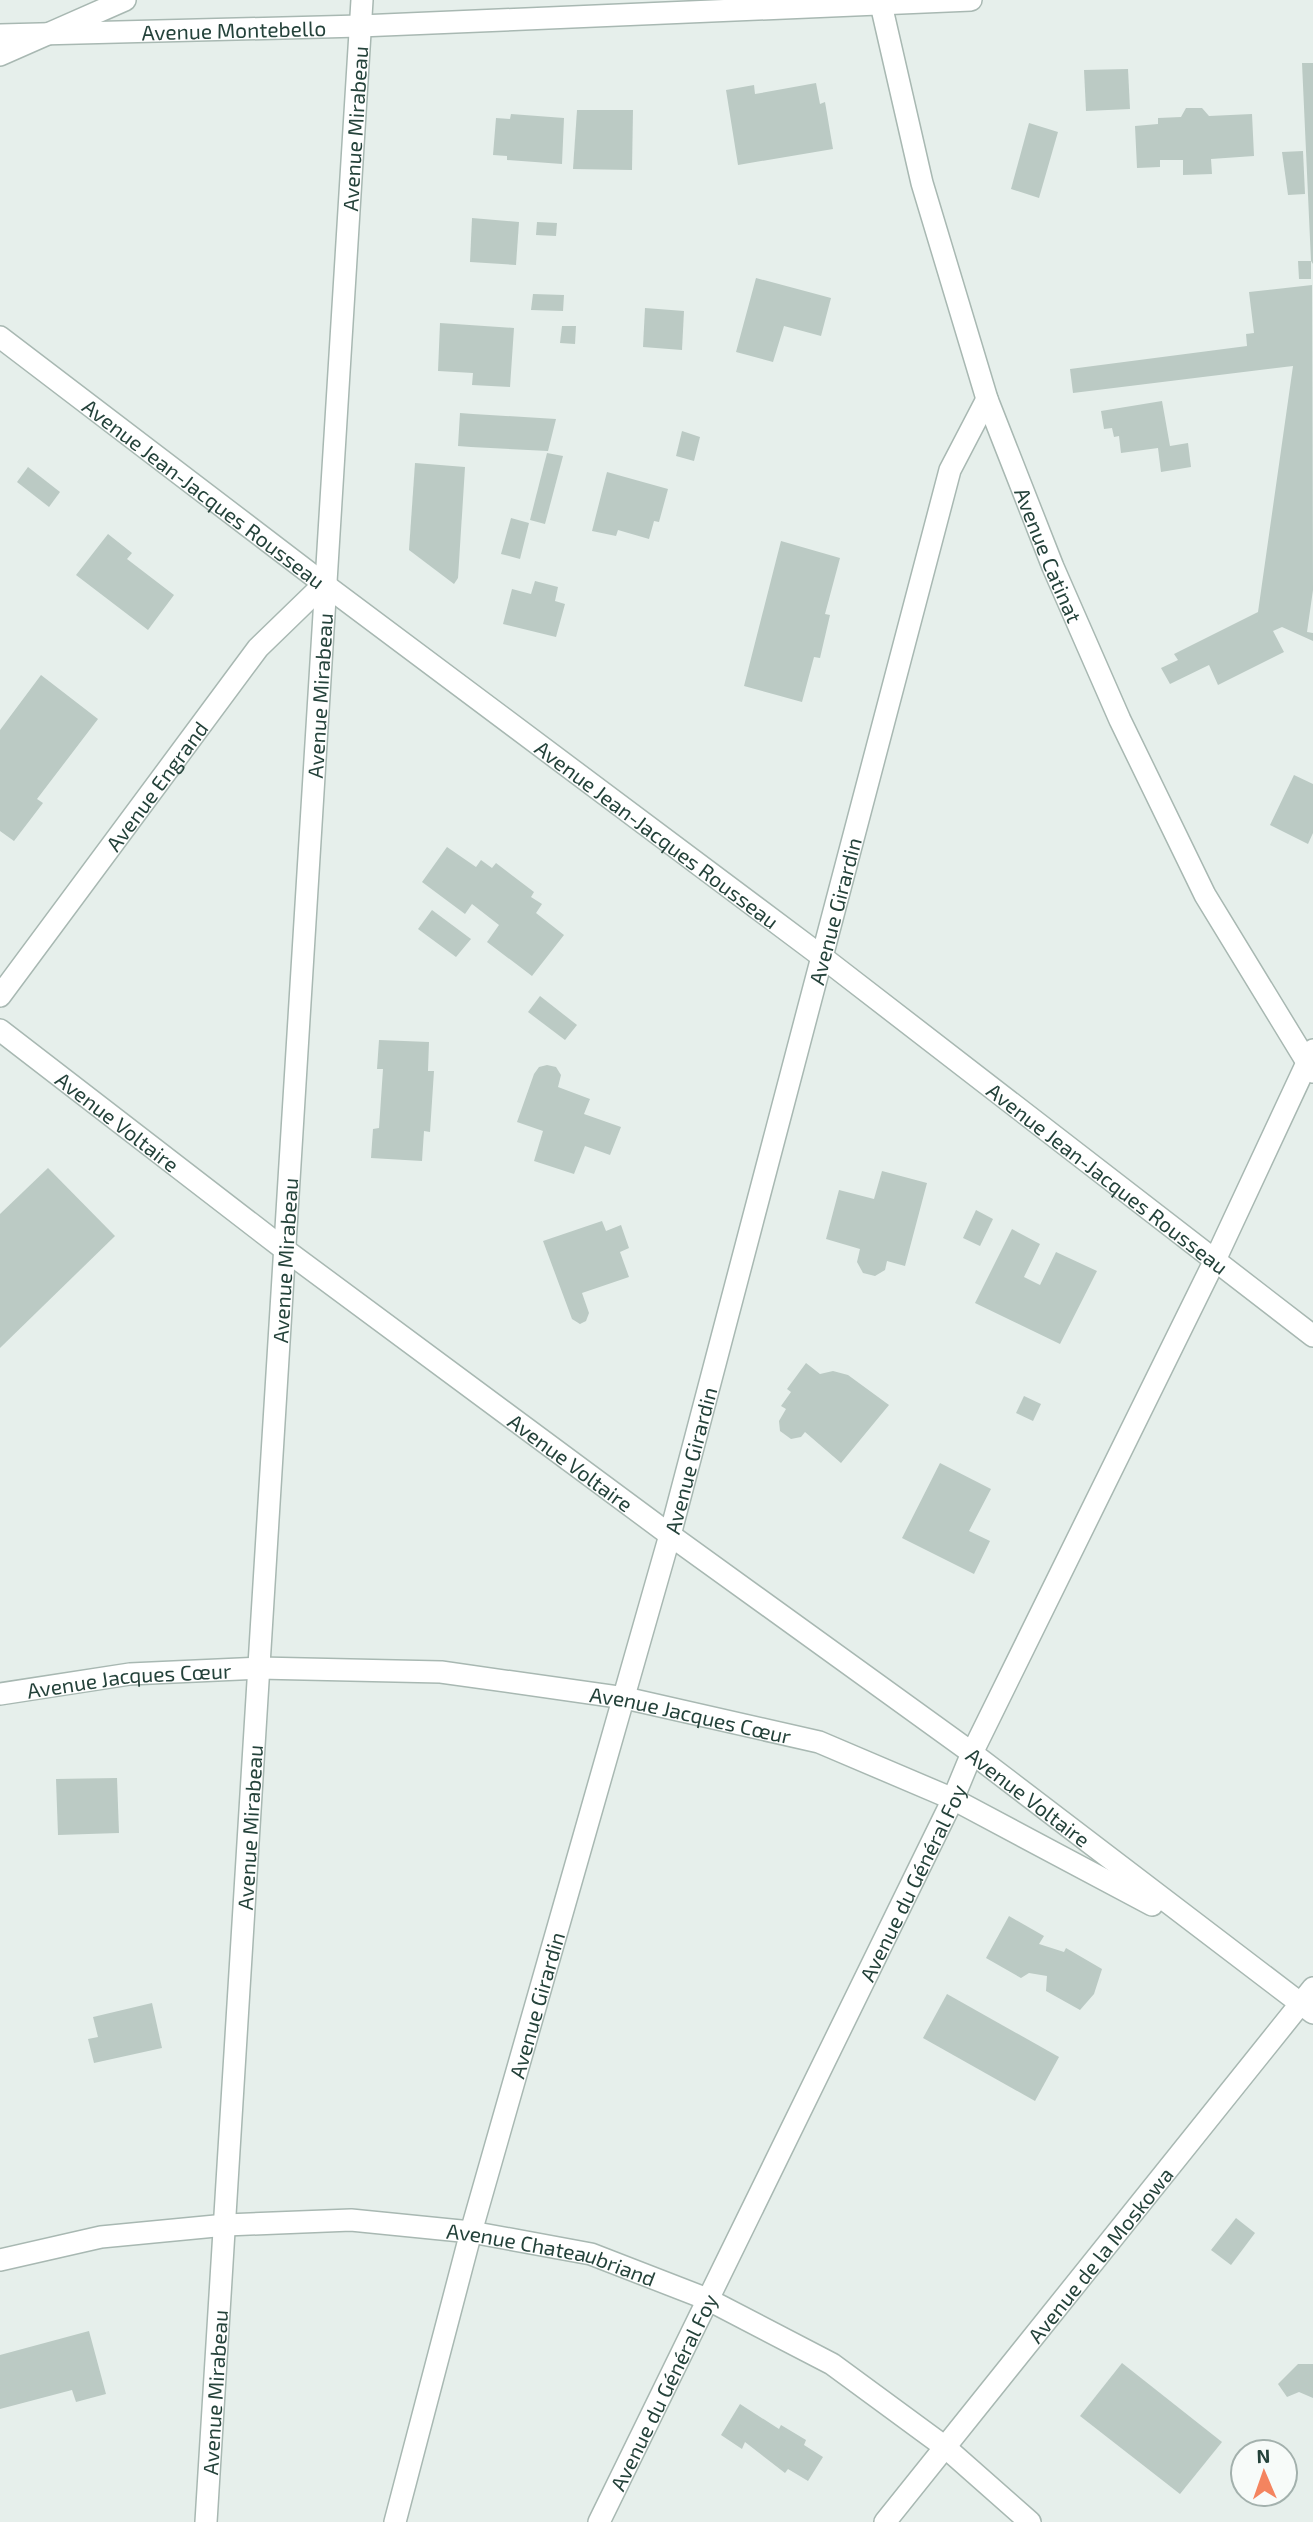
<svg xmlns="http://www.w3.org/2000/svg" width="1313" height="2522" font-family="'Exo 2',sans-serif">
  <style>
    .building { fill: #bbcac4 }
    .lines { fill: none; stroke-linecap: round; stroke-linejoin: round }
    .street-casing { stroke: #a8b8b2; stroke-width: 24 }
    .street { stroke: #fff; stroke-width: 21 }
    .labels { text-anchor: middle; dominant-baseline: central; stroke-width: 5; stroke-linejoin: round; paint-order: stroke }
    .street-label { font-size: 21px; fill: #24423a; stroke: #f7fbf9 }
  </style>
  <rect width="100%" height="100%" fill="#e6efeb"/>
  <g class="building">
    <path d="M1302,63H1313V264L1311,261V279H1299L1298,261H1311Z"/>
    <path d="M1128,69L1130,109L1086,111L1084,70Z"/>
    <path d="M816,83L820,104L825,102L833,149L738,165L726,90L754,85L755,94Z"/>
    <path d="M1186,108H1202L1209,116L1252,114L1254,156L1211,159L1212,174L1183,175V160H1160V167L1137,168L1135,126L1158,124V118L1181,117Z"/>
    <path d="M577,110H633L632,170L573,169Z"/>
    <path d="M511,114L564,118L562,164L507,160V156L493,155L496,118L510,119Z"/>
    <path d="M1029,123L1058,132L1039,198L1011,189Z"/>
    <path d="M1303,151L1305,194L1288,195L1282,152Z"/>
    <path d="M472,218L519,222L516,265L470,262Z"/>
    <path d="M537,222L557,223L556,236L536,235Z"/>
    <path d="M756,278L831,298L821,336L784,326L773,362L736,352Z"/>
    <path d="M1312,285L1313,590L1307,632L1313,633V641L1282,627L1273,631L1284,652L1218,685L1209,665L1170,684L1161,668L1178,660L1174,654L1258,612L1293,366L1073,393L1070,369L1247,346L1246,334L1254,333L1249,292Z"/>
    <path d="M533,294L564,295L563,311L531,310Z"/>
    <path d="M645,308L684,311L682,350L643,347Z"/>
    <path d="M440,323L514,328L510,387L472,385L473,373L438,371Z"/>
    <path d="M562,326H576L575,344L560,343Z"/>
    <path d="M1162,401L1170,446L1188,443L1191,467L1161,472L1158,448L1121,453L1119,436L1114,437L1112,428L1104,429L1101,411Z"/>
    <path d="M460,413L473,414L556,419L548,451L471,447L458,446Z"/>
    <path d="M682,431L700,437L694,461L676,456Z"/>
    <path d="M547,453L563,456L545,524L530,520Z"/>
    <path d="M415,463L465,467L458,578L454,584L409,550Z"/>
    <path d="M28,467L60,492L49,507L17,482Z"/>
    <path d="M607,472L668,489L659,522L654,521L649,539L618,530L616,536L592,531Z"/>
    <path d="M511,518L529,523L520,559L501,554Z"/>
    <path d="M108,534L132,553L127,559L174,595L148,630L76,575Z"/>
    <path d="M781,541L840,558L825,614L830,615L820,658L814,657L802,702L744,686Z"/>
    <path d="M535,581L558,587L555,601L565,604L556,637L503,624L512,589L531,594Z"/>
    <path d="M41,675L98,719L37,799L43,803L14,841L0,831V730Z"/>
    <path d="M1294,775L1313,784V833L1308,844L1270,825Z"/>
    <path d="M447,847L476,867L481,860L492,868L496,863L534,892L531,897L542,904L536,913L564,935L532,976L487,942L499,925L472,904L465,914L422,882Z"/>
    <path d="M432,910L471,939L456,957L418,929Z"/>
    <path d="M540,996L577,1025L565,1040L528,1012Z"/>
    <path d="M379,1040L429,1042L428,1071H434L430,1132L424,1131L422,1161L371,1158L373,1129L379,1128L383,1069H377Z"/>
    <path d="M547,1065L556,1067L561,1075L558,1087L590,1099L584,1114L621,1127L610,1155L585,1146L574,1174L534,1161L543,1131L517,1122L534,1074L539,1067Z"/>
    <path d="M48,1168L115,1236L0,1348V1214Z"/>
    <path d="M882,1171L927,1183L905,1266L887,1261L885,1270L875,1276L863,1273L857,1262L860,1249L826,1239L839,1190L874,1199Z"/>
    <path d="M976,1210L993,1219L980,1246L963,1238Z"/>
    <path d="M602,1221L606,1231L621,1225L629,1248L620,1252L629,1277L582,1293L589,1313L586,1321L580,1324L572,1319L543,1241Z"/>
    <path d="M1012,1229L1040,1244L1024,1277L1040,1285L1056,1252L1097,1271L1060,1344L975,1303Z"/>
    <path d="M806,1363L820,1374L833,1371L848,1375L889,1405L841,1463L805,1432L801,1437L791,1439L780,1431L779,1421L786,1409L781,1406L791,1392L787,1389Z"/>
    <path d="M1024,1396L1041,1404L1033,1421L1016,1413Z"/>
    <path d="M940,1463L991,1489L969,1531L990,1541L974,1574L902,1538Z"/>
    <path d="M117,1778L119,1833L58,1835L56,1779Z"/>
    <path d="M1009,1916L1044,1936L1039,1944L1064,1952L1066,1948L1102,1969L1094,1994L1080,2010L1046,1991L1047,1976L1029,1973L1021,1978L986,1958Z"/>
    <path d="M947,1994L1059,2057L1035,2101L923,2038Z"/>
    <path d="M152,2003L162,2048L94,2063L88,2039L98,2037L93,2017Z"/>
    <path d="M1236,2218L1255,2233L1231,2265L1211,2250Z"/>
    <path d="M89,2331L106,2394L76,2402L72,2390L0,2409V2355Z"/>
    <path d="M1122,2363L1222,2442L1180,2494L1080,2416Z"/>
    <path d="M1298,2364H1313V2398L1299,2392L1287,2397L1278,2384Z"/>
    <path d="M740,2404L779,2429L781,2425L806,2440L804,2445L823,2457L808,2481L788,2469L785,2473L745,2442L742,2449L721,2435Z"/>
  </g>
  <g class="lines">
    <defs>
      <g id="street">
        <path id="s1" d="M880,0L922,183L987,399L1053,567L1120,720L1205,895L1313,1072"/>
        <path id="s2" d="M0,35L360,26L971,0"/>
        <path d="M0,55L125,0"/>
        <path id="s3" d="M0,337L324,584L821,956L1313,1336"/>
        <path id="s4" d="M0,996L258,648L324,584"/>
        <path id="s5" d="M0,1030L284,1249L670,1535L972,1753L1313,2013"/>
        <path id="s6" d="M0,1694L130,1674L259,1668L441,1672L625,1698L819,1742L953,1799L1152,1905"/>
        <path id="s7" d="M0,2260L101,2237L226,2225L351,2220L471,2232L591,2254L707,2299L832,2364L945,2447L1030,2522"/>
        <path id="s8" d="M206,2522L362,0"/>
        <path id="s9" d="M395,2522L471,2232L670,1535L950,470L987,399"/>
        <path id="s10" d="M599,2522L953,1799L972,1753L1215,1260L1313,1050"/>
        <path id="s11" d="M885,2522L1313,1988"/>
      </g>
    </defs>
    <use href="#street" class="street-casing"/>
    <use href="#street" class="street"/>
  </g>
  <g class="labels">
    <g class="street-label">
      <text stroke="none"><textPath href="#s2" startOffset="234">Avenue Montebello</textPath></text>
      <text stroke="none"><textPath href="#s8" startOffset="2398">Avenue Mirabeau</textPath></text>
      <text stroke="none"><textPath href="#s3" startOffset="257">Avenue Jean-Jacques Rousseau</textPath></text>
      <text stroke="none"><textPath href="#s1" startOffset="581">Avenue Catinat</textPath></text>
      <text stroke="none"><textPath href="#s8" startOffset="1830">Avenue Mirabeau</textPath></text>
      <text stroke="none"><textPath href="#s4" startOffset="262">Avenue Engrand</textPath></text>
      <text stroke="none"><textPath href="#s3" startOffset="824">Avenue Jean-Jacques Rousseau</textPath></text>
      <text stroke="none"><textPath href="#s9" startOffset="1670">Avenue Girardin</textPath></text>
      <text stroke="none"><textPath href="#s5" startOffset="149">Avenue Voltaire</textPath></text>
      <text stroke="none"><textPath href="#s3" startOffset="1391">Avenue Jean-Jacques Rousseau</textPath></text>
      <text stroke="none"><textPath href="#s8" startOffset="1264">Avenue Mirabeau</textPath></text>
      <text stroke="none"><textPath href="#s9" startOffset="1102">Avenue Girardin</textPath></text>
      <text stroke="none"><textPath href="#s5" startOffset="716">Avenue Voltaire</textPath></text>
      <text stroke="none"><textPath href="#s6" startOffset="130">Avenue Jacques Cœur</textPath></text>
      <text stroke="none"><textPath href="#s6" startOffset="696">Avenue Jacques Cœur</textPath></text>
      <text stroke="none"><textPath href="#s5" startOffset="1283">Avenue Voltaire</textPath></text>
      <text stroke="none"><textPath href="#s8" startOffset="696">Avenue Mirabeau</textPath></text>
      <text stroke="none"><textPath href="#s10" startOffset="712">Avenue du Général Foy</textPath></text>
      <text stroke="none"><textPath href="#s9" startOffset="536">Avenue Girardin</textPath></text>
      <text stroke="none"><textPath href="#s7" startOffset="558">Avenue Chateaubriand</textPath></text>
      <text stroke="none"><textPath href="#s11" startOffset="343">Avenue de la Moskowa</textPath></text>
      <text stroke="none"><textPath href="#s10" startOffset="145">Avenue du Général Foy</textPath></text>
      <text stroke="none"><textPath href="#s8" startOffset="130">Avenue Mirabeau</textPath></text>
    </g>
  </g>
  <g transform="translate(1264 2473) rotate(358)"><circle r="33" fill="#f7fbf9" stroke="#a3b1ad" stroke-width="2"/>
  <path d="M0-5L12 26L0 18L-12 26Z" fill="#f4845f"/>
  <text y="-10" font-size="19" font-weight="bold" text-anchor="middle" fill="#24423a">N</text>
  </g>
</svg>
